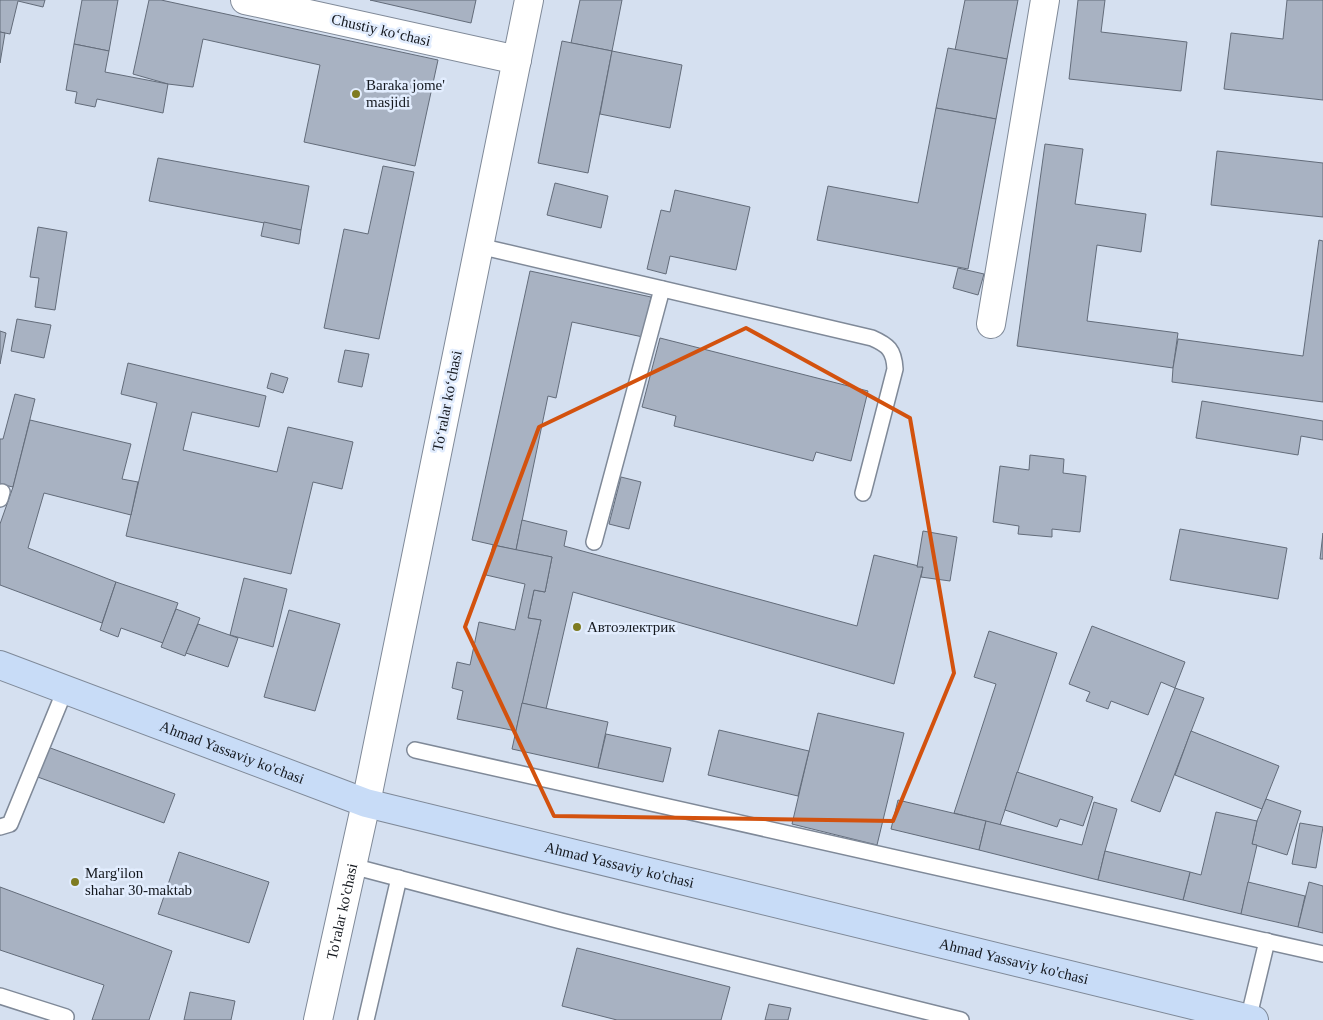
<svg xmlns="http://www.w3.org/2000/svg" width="1323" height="1020" font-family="Georgia,serif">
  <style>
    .building { fill: #a8b2c2; stroke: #636c7a }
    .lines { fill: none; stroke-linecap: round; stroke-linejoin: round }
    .service-casing { stroke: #7f8998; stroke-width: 18 }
    .minor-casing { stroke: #7f8998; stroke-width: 30 }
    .tertiary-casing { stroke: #7f8998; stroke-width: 30 }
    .secondary-casing { stroke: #7f8998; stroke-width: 30 }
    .service { stroke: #fff; stroke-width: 15 }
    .minor { stroke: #fff; stroke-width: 28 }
    .tertiary { stroke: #fff; stroke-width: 28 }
    .secondary { stroke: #c8dcf7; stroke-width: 28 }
    .marked { fill: none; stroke: #d3520e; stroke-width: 4; stroke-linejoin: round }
    .poi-dot { fill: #7e7b21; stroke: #e2edfe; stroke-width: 2 }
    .labels { text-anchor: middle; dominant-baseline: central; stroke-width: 5; stroke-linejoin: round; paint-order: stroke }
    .street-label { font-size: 15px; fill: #14181e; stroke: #e2edfe }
    .poi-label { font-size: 15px; fill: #14181e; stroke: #e2edfe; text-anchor: start }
  </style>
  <rect width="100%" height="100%" fill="#d5e0f0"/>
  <g class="building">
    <path d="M0,0H45L43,7L18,1L10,34L0,32Z"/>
    <path d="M82,0H118L109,51L74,44Z"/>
    <path d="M149,0H161L438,60L415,166L304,142L320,65L203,39L193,87L168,84L133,74Z"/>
    <path d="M370,0H476L471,23Z"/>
    <path d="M580,0H622L612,51L571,43Z"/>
    <path d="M965,0H1018L1007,59L955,50Z"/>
    <path d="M1078,0H1105L1101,32L1187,42L1181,91L1069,79Z"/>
    <path d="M1287,0H1323V100L1224,89L1231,33L1283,39Z"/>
    <path d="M0,32L5,33L0,63Z"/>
    <path d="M562,41L612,51L588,173L538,163Z"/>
    <path d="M74,44L109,51L105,72L168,84L163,113L97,99L95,107L75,103L77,92L66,90Z"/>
    <path d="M948,48L1007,59L996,119L936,108Z"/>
    <path d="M612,51L682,65L670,128L600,114Z"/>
    <path d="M936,108L996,119L968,269L817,240L828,186L918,203Z"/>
    <path d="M1045,144L1083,149L1075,204L1146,214L1141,252L1097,245L1087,321L1178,333L1173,368L1017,346Z"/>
    <path d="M1217,151L1323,163V217L1211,205Z"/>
    <path d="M158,158L309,186L301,230L149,201Z"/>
    <path d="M383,166L414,172L379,339L324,328L344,229L368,234Z"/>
    <path d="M555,183L608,196L601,228L547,215Z"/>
    <path d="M675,190L750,207L736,270L670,256L666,274L647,269L661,210L670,212Z"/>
    <path d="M264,222L301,230L299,244L261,236Z"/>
    <path d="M38,227L67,232L55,310L35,307L39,278L30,277Z"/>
    <path d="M1319,240L1323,241V402L1172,382L1173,368L1178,339L1303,356Z"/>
    <path d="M958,268L984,274L978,295L953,288Z"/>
    <path d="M530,271L651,297L643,337L572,322L556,398L548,396L516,550L472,540Z"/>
    <path d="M17,319L51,325L44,358L11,351Z"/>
    <path d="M0,331L6,333L0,364Z"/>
    <path d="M660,338L868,391L851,461L816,452L813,461L674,426L676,416L642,407Z"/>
    <path d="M345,350L369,354L362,387L338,382Z"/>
    <path d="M128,363L266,396L259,427L192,412L183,450L277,472L288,427L353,442L342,489L313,482L291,574L126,536L157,403L121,394Z"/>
    <path d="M271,373L288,378L283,393L267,388Z"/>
    <path d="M15,394L35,399L13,487L0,484V439H3Z"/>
    <path d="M1202,401L1323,421V440L1301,436L1298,455L1196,438Z"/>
    <path d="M30,420L131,444L122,479L138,482L131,515L44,493L28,548L116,582L102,623L0,585V524L13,487Z"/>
    <path d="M1030,455L1064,459L1063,473L1086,476L1080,532L1052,529V537L1018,534L1019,526L993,522L1000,466L1029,470Z"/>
    <path d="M621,477L641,482L629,529L609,524Z"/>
    <path d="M522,520L567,531L564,546L857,626L874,555L923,567L894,684L573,592L546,709L522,703L541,620L528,618L534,590L545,592L552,557L516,550Z"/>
    <path d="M1180,529L1287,548L1278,599L1170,580Z"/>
    <path d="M923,531L957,537L950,581L921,577L923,567H917Z"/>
    <path d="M1323,533V559H1320Z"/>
    <path d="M493,545L552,557L545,592L534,590L528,618L541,620L516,731L457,719L463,691L452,688L457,662L470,665L479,622L515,630L525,584L486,575Z"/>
    <path d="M244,578L287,589L273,647L230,635Z"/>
    <path d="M116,582L178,603L163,643L121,628L118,637L100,630Z"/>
    <path d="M176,609L200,618L185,656L161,647Z"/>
    <path d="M289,610L340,624L315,711L264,697Z"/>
    <path d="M198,624L238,638L228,667L186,653Z"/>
    <path d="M1092,626L1185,662L1175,688L1161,682L1148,715L1111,701L1108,709L1086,701L1090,692L1069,684Z"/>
    <path d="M989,631L1057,653L1000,825L954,813L996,684L974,677Z"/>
    <path d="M1175,688L1204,698L1160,812L1131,801Z"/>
    <path d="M522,703L608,722L598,768L512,749Z"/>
    <path d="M818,713L904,733L877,845L792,824Z"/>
    <path d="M719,730L809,751L798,796L708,775Z"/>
    <path d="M1191,731L1279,766L1262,809L1175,775Z"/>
    <path d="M606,734L671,748L663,782L598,768Z"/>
    <path d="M45,746L175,794L164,823L35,776Z"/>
    <path d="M1017,772L1093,797L1083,826L1060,819L1057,827L1005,810Z"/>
    <path d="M1266,799L1301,811L1287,855L1252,844L1257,821Z"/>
    <path d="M898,800L986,821L979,850L891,829Z"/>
    <path d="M1094,802L1117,809L1105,851L1098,880L979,850L986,821L1082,845Z"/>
    <path d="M1216,812L1257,821L1252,844L1257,845L1241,914L1183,900L1190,872L1201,875Z"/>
    <path d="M1300,823L1323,827L1316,868L1292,864Z"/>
    <path d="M1105,851L1190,872L1183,900L1098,880Z"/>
    <path d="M179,852L269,882L249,943L158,914Z"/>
    <path d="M1248,882L1305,896L1298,927L1241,914Z"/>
    <path d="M1309,882L1323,886V933L1298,927Z"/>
    <path d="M0,887L172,951L149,1020H92L104,985L0,950Z"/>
    <path d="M577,948L730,987L721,1020H617L562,1006Z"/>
    <path d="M190,992L235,1001L231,1020H184Z"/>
    <path d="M769,1004L791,1008L788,1020H765Z"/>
  </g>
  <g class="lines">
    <defs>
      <g id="service">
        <path d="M479,246L872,338C888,345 894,350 895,369L863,493"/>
        <path d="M0,499L2,492"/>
        <path d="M594,542L662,289"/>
        <path d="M415,750L1323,954"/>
        <path d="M0,827L10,824L65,690"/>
        <path d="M352,866L561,921L961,1020"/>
        <path d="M0,996L66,1017"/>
        <path d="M366,1020L399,878"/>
        <path d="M1248,1020L1267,941"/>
      </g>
      <g id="minor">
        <path d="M245,0L517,60"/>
        <path d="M991,324L1045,0"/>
      </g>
      <g id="tertiary">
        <path id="s1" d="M318,1020L366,803L529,0"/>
      </g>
      <g id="secondary">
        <path id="s2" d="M0,665L366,803L1254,1020"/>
      </g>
    </defs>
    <use href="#service" class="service-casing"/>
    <use href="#minor" class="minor-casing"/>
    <use href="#tertiary" class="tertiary-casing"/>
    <use href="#secondary" class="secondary-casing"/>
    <use href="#service" class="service"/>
    <use href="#minor" class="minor"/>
    <use href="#tertiary" class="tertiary"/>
    <use href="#secondary" class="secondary"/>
  </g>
  <path class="marked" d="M746,328L910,418L954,673L893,821L554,816L465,627L539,427Z"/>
  <g class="poi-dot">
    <circle cx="356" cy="94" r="5"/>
    <circle cx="577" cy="627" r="5"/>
    <circle cx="75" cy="882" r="5"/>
  </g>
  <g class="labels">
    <g class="street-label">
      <text transform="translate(381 30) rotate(13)">Chustiy koʻchasi</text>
      <text transform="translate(447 401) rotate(-79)">Toʻralar koʻchasi</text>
      <text stroke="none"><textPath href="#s2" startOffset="248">Ahmad Yassaviy ko'chasi</textPath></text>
      <text stroke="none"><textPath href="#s2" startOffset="652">Ahmad Yassaviy ko'chasi</textPath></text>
      <text stroke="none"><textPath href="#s1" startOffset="111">To'ralar ko'chasi</textPath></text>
      <text stroke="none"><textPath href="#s2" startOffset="1058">Ahmad Yassaviy ko'chasi</textPath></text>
    </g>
    <g class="poi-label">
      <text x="366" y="85">Baraka jome'<tspan x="366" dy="17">masjidi</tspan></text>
      <text x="587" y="627">Автоэлектрик</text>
      <text x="85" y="873">Marg'ilon<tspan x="85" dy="17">shahar 30-maktab</tspan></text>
    </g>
  </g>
</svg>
